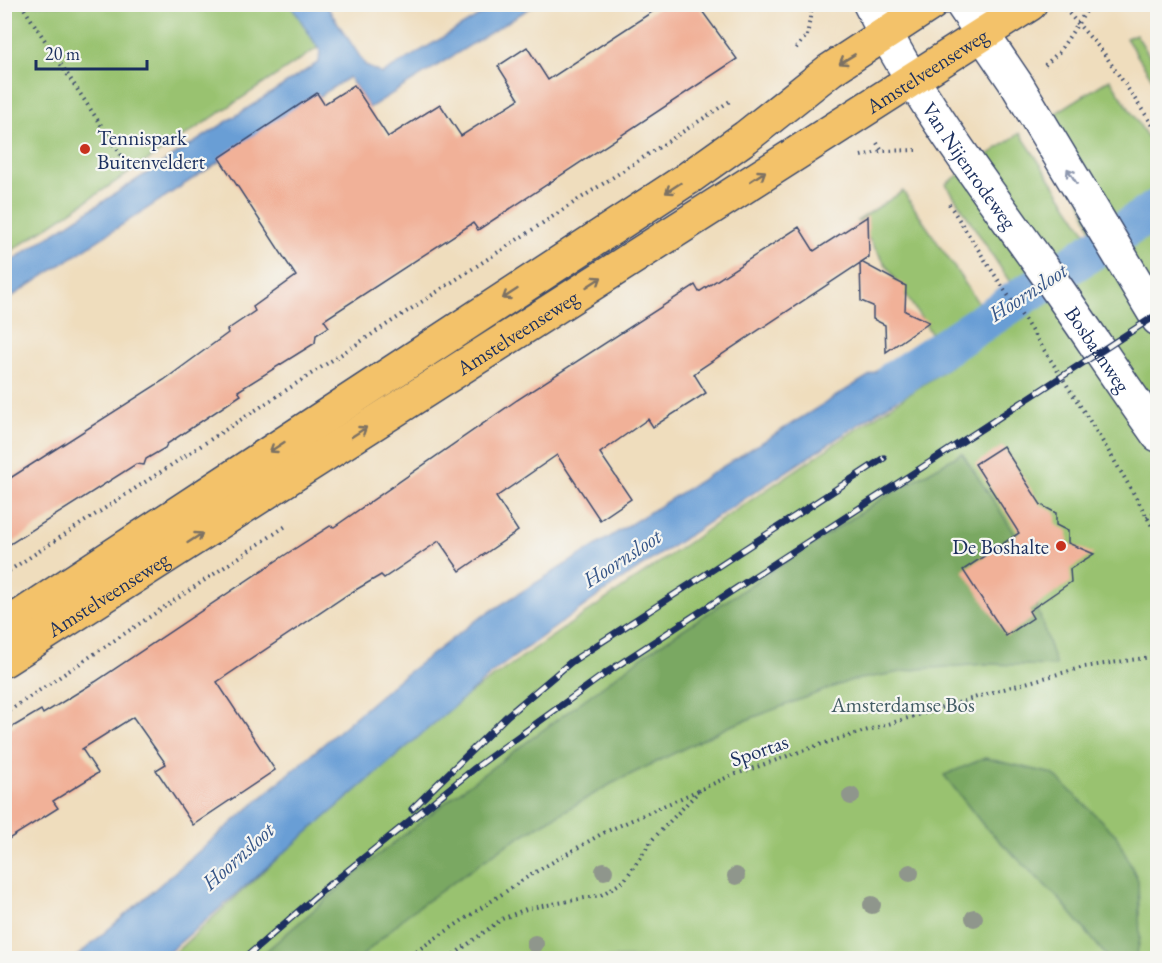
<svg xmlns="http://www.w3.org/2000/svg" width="1162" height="963" font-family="'EB Garamond',serif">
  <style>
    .green { fill: #99c26f; stroke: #5a7866; stroke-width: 1.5 }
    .forest { fill: #7aa862; stroke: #4a6c60; stroke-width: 1.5 }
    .water { fill: #699ed5; stroke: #42669a; stroke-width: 1.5 }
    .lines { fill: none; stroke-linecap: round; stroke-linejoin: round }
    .canal { stroke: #699ed5; stroke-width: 39 }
    .building { fill: #f1b198 }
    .minor-casing { stroke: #3b496c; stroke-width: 36 }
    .major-casing { stroke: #3b496c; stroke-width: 36 }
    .path { stroke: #3b496c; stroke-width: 4; stroke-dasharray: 1.5 4.5; stroke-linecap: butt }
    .minor { stroke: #fff; stroke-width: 33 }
    .major { stroke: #f3c26a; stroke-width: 33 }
    .rail-casing { stroke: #1b2f5e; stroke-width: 7 }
    .rail { stroke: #f6f6f2; stroke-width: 4.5; stroke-dasharray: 14; stroke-linecap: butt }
    .tree { fill: #8f968c }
    .oneway { stroke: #7c7163 }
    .oneway2 { stroke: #8d97ae }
    .poi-dot { fill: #c8321e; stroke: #f6f6f2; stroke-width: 2 }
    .labels { text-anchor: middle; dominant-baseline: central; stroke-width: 4.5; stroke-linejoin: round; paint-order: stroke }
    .street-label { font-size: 21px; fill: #1b2f5e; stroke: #f6f6f2 }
    .poi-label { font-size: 21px; fill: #1b2f5e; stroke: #f6f6f2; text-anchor: start }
    .park-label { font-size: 21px; fill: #415b63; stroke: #f6f6f2 }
    .water-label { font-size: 22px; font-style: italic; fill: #365688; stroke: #f6f6f2 }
  </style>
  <rect width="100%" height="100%" fill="#f6f6f2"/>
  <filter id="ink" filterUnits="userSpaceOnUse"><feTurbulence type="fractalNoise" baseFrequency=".0167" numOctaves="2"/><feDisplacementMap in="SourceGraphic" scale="12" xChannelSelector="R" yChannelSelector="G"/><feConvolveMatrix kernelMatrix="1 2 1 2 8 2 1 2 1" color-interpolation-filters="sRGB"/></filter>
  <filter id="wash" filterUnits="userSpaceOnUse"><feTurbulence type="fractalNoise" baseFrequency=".008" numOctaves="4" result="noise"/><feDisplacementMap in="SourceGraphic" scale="24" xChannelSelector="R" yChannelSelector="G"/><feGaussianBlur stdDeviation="1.35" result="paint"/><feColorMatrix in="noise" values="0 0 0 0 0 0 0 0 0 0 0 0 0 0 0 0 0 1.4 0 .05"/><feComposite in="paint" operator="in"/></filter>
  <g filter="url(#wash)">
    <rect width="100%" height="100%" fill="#efddbd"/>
    <g class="green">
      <path d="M5,5H300L325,43L5,255Z"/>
      <path d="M1136,34L1157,68V86L1126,38Z"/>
      <path d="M1110,79L1157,152V958H169L421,727L705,531L952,365L857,221L903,191L999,334L1030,313L946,184L1020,133L1099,253L1051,116Z"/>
    </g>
    <g class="forest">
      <path d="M962,453L1036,566L1038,610L1056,666L986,664L919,669L849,681L728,727L611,784L508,844L407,915L360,958H258L373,859L455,795L650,651L883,498Z"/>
      <path d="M985,758L1053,774L1116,835L1138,880L1140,939L1136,958H1108L1060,900L983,825L944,775Z"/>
    </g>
    <g class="water">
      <path d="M291,5H326L366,66L382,74L497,5H535L369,108L349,77L5,301V265L319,62L320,51Z"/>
      <path d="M931,337L949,365L619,581L496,670L162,958H75L398,680L478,619Z"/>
    </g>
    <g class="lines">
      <path class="canal" d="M894,380L1158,208"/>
    </g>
    <g id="blocks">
      <g class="building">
        <path d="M664,4H697L737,59L478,230L473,223L324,320L329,327L316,335L315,343L238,391L241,395L167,444L165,448L146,459L144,465L136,464L4,548V482L164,380L228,333L227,330L255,311L253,307L296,276L219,158L317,93L324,104L354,85L388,137L440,104L461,136L519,99L498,66L527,47L548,80Z"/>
        <path d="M868,216L869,257L861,262L906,286L905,311L929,322L886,352L885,325L873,319V306L861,301L860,263L700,369L694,374L706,393L653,427L648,419L600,453L631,499L600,520L557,455L496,497L518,531L460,571L439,541L384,578L381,575L347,595L217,682L275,770L193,825L156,770L166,764L133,717L82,749L98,773L53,801L58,808L4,842V732L41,710L43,714L95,682L288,553L330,526L334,527L517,400L695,285L699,292L799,227L814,251Z"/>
        <path d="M1003,446L1041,505L1056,513V525L1068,531V543L1094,554L1070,569L1071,582L1029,611L1033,618L1006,636L963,570L1019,533L975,464Z"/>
      </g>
    </g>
  </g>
  <g filter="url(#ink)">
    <use href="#blocks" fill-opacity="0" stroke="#3b496c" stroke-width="1.5"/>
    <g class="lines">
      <defs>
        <g id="minor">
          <path id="s1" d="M870,4C917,97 979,179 1039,263C1080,320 1117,378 1158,435"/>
          <path d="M962,4L1017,85L1158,319"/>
        </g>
        <g id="major">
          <path d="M4,627L687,179L746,137L830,70L931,4"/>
          <path id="s2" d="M4,660L1030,4"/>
        </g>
      </defs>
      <use href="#minor" class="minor-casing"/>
      <use href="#major" class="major-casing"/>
      <g class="path">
        <path d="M21,4L122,157"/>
        <path d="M1065,9L1103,52L1158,133"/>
        <path d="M811,12L821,4"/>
        <path d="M807,36L811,12L808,4"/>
        <path d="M796,48L807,35"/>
        <path d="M1045,65L1059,52L1091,4"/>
        <path d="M877,143L882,151L916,150"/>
        <path d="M861,156L882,151"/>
        <path d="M949,204C1019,315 1096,422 1158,537"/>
        <path d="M1147,518L1158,510"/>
        <path d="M4,574L730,101"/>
        <path d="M4,714L286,526"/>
        <path d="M406,958L532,874L603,833L728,777L819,745L1000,690L1084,667L1158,656"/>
        <path d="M449,958L502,919L526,909L601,895L624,881L652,840L700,790"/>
      </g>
      <use href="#minor" class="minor"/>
      <use href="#major" class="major"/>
      <defs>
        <g id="rail">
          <path d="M412,809L508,715L571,662L884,458"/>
          <path d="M325,889L475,768L606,673L1158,314"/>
          <path d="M245,958L330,884"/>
        </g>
      </defs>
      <use href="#rail" class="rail-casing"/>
      <use href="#rail" class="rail"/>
    </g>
    <g class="tree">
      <circle cx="851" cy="796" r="9"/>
      <circle cx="604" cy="871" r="9"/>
      <circle cx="910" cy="873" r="9"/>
      <circle cx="736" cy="876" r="9"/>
      <circle cx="872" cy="905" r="9"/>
      <circle cx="974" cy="918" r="9"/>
      <circle cx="535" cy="944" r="9"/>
    </g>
    <defs><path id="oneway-shaft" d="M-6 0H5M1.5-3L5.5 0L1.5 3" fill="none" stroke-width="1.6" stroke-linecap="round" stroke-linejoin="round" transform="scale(1.5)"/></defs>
    <g class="oneway">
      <use href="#oneway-shaft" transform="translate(847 59) rotate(149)"/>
      <use href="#oneway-shaft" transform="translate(758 176) rotate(-33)"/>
      <use href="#oneway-shaft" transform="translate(673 188) rotate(147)"/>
      <use href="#oneway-shaft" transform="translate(594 282) rotate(-33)"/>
      <use href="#oneway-shaft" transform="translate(510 294) rotate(147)"/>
      <use href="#oneway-shaft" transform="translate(359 432) rotate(-33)"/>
      <use href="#oneway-shaft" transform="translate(277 447) rotate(147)"/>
      <use href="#oneway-shaft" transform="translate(195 538) rotate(-33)"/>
    </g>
    <use class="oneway2" href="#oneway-shaft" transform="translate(1072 176) rotate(-122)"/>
  </g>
  <g class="poi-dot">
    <circle cx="85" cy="149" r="6"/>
    <circle cx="1061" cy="546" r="6"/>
  </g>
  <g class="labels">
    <g class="street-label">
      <text stroke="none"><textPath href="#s2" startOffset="1095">Amstelveenseweg</textPath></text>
      <text stroke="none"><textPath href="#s1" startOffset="190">Van Nijenrodeweg</textPath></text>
      <text stroke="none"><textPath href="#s2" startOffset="609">Amstelveenseweg</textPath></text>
      <text stroke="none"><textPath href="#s1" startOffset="414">Bosbaanweg</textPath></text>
      <text stroke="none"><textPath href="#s2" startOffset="123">Amstelveenseweg</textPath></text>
      <text transform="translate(759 750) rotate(-19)">Sportas</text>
    </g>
    <g class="poi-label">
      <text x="97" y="137">Tennispark<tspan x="97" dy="24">Buitenveldert</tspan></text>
      <text x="1049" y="546" text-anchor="end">De Boshalte</text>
    </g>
    <g class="park-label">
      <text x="903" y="704">Amsterdamse Bos</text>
    </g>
    <g class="water-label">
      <text transform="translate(1028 292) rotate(-33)">Hoornsloot</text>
      <text transform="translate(622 558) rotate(-33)">Hoornsloot</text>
      <text transform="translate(238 856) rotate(-42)">Hoornsloot</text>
    </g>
  </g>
  <rect width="1162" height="963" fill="none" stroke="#f6f6f2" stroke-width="24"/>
  <path d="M36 60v9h111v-9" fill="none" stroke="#1b2f5e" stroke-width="3"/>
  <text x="45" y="60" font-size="18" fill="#1b2f5e" stroke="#f6f6f2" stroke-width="4.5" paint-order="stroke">20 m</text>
</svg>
